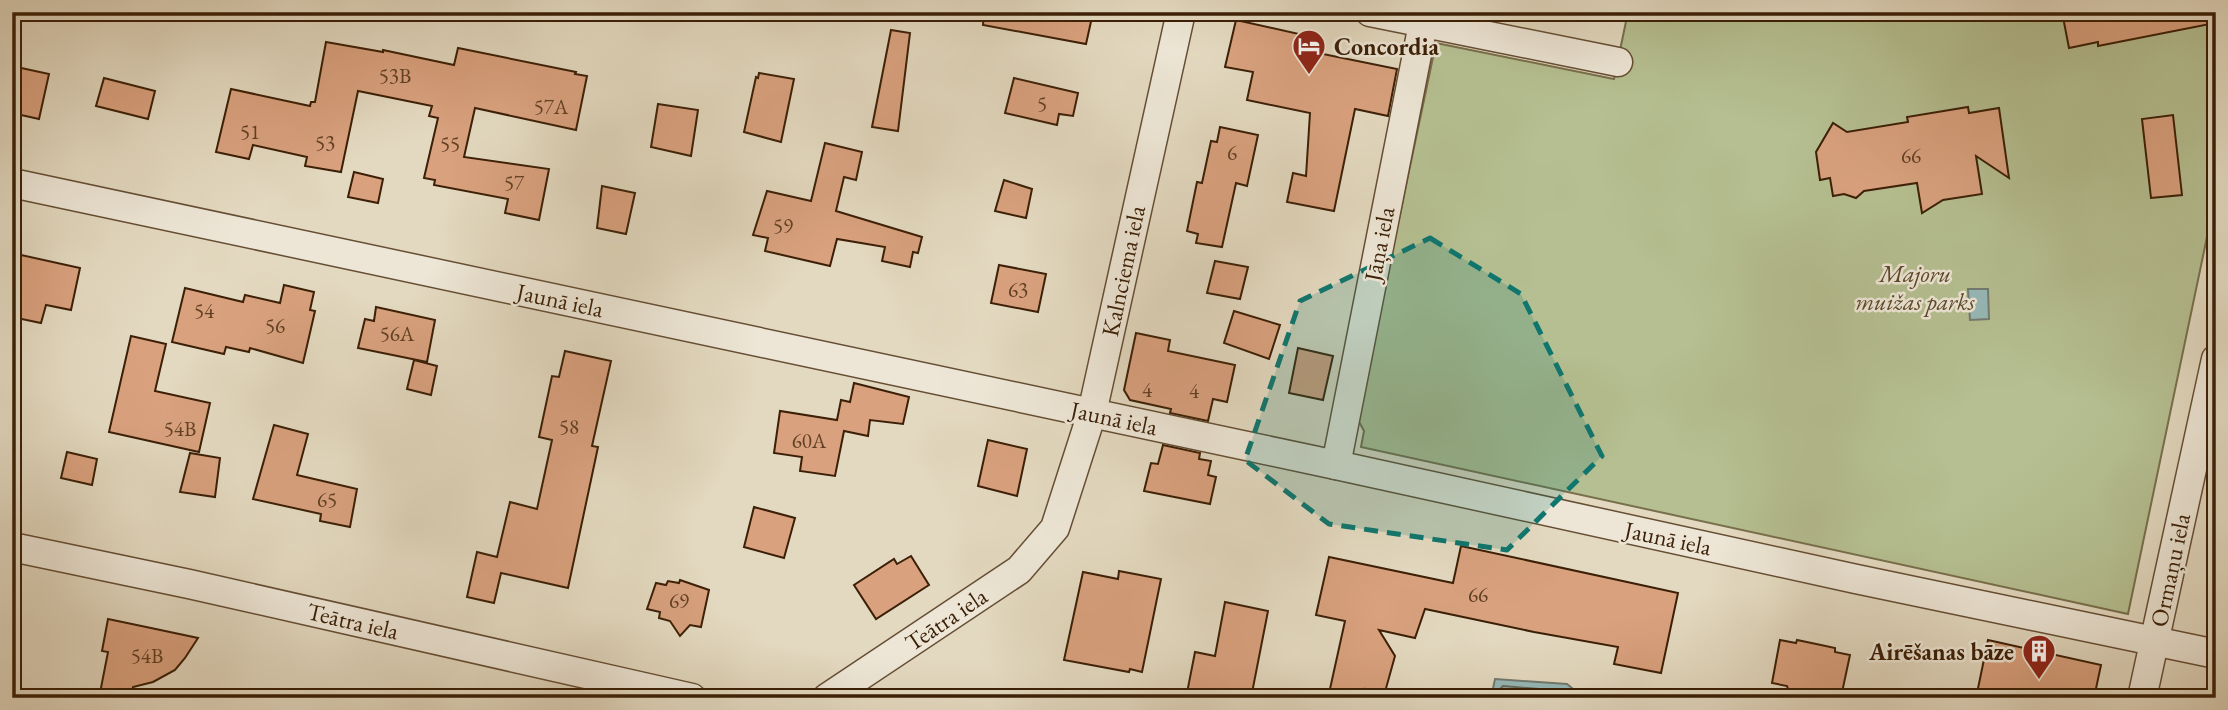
<svg xmlns="http://www.w3.org/2000/svg" width="2228" height="710" font-family="'EB Garamond',serif">
  <style>
    .green { fill: #b5bf91; stroke: #786f4c; stroke-width: 2 }
    .water { fill: #96b9b9; stroke: #727b71; stroke-width: 2 }
    .lines { fill: none; stroke-linecap: round; stroke-linejoin: round }
    .shore { stroke: #686c60; stroke-width: 2 }
    .building { fill: #d9a17e; stroke: #3b1f06; stroke-width: 2 }
    .minor-casing { stroke: #654e34; stroke-width: 31 }
    .minor { stroke: #ede6d6; stroke-width: 28 }
    .marked { fill: #0f766e; fill-opacity: 0.2; stroke: #0f766e; stroke-width: 5; stroke-dasharray: 14 9; stroke-linejoin: round }
    .labels { text-anchor: middle; dominant-baseline: central; stroke-width: 5; stroke-linejoin: round; paint-order: stroke }
    .number-label { font-size: 21px; fill: #624024 }
    .poi-label { font-size: 24px; font-weight: bold; fill: #3b1f06; stroke: #ede6d6; text-anchor: start }
    .street-label { font-size: 24px; fill: #3b1f06; stroke: #ede6d6 }
    .park-label { font-size: 24px; font-style: italic; fill: #5a4729; stroke: #ede6d6 }
  </style>
  <rect width="100%" height="100%" fill="#e3d9c0"/>
  <filter id="stains"><feTurbulence type="fractalNoise" baseFrequency=".00286" numOctaves="4"/><feColorMatrix values="0 0 0 0 .2 0 0 0 0 .09 0 0 0 0 .02 0 0 0 .5 -.17"/></filter>
  <radialGradient id="worn" r=".72"><stop offset=".6" stop-color="#630" stop-opacity="0"/><stop offset="1" stop-color="#630" stop-opacity=".3"/></radialGradient>
  <path class="green" d="M1628,12H2216V194L2128,614L1361,447L1364,431L1357,418L1436,43L1614,79Z"/>
  <g class="water">
    <path d="M1968,289H1988L1989,319L1970,320Z"/>
    <path d="M1495,679L1567,684L1584,698H1491Z"/>
  </g>
  <g class="lines">
    <path class="shore" d="M1498,698L1500,689L1503,686L1564,691L1573,698"/>
  </g>
  <g class="building">
    <path d="M984,12H1066L1092,17L1086,44L983,25Z"/>
    <path d="M2062,12H2209L2210,24L2098,46V42L2069,48Z"/>
    <path d="M1236,20L1321,39L1318,53L1397,69L1388,116L1355,109L1334,211L1287,202L1293,173L1306,176L1310,113L1247,100L1253,72L1225,67Z"/>
    <path d="M891,30L910,33L898,131L872,127Z"/>
    <path d="M326,42L383,52V50L454,65L458,48L576,72L575,74L587,76L576,130L475,108L464,157L549,169L539,220L505,213L508,199L434,185L435,180L424,178L438,118L429,116L432,106L358,91L341,172L305,166L307,157L253,145L249,159L216,152L231,89L310,106L311,102H315Z"/>
    <path d="M12,66L49,74L39,119L12,113Z"/>
    <path d="M759,73L794,79L781,142L744,132L756,77L758,78Z"/>
    <path d="M104,78L155,91L148,119L96,106Z"/>
    <path d="M1014,78L1078,93L1073,116L1059,114L1057,125L1005,113Z"/>
    <path d="M658,104L698,110L691,156L651,147Z"/>
    <path d="M1968,107L1969,113L1999,108L2009,178L1976,156L1982,194L1943,200L1922,213L1917,183L1864,191L1856,198L1844,194L1833,196L1830,178L1820,180L1816,152L1833,123L1847,132L1908,122L1907,117Z"/>
    <path d="M2173,115L2182,195L2151,198L2142,119Z"/>
    <path d="M1220,127L1258,135L1247,186L1236,183L1222,247L1196,243L1198,234L1187,231L1197,182L1202,183L1211,141L1217,142Z"/>
    <path d="M825,143L862,152L856,180L844,177L836,211L922,237L918,253L913,252L910,267L882,261L885,247L837,239L830,266L765,251L768,238L753,235L767,191L811,201Z"/>
    <path d="M354,172L383,179L378,203L348,197Z"/>
    <path d="M1004,180L1032,189L1026,218L995,211Z"/>
    <path d="M602,186L635,193L626,234L597,228Z"/>
    <path d="M12,253L80,268L71,310L46,305L41,323L12,317Z"/>
    <path d="M1215,261L1248,267L1240,299L1207,293Z"/>
    <path d="M999,265L1046,274L1038,312L991,303Z"/>
    <path d="M284,285L314,292L310,310L315,311L303,363L250,348L249,352L226,347L224,354L172,342L185,288L243,302L245,295L280,303Z"/>
    <path d="M376,307L435,320L427,362L358,348L365,319L374,321Z"/>
    <path d="M1234,311L1280,325L1269,359L1224,343Z"/>
    <path d="M1136,333L1170,340L1168,351L1235,365L1227,402L1213,399L1208,421L1170,413L1171,409L1130,400L1124,390Z"/>
    <path d="M131,336L166,344L155,391L210,403L199,452L109,432Z"/>
    <path d="M1298,348L1333,356L1323,400L1289,393Z"/>
    <path d="M565,351L611,361L592,446L598,447L568,588L501,573L494,603L467,597L477,552L497,557L510,502L537,509L552,440L539,437L552,376L559,377Z"/>
    <path d="M414,360L437,366L431,395L407,389Z"/>
    <path d="M854,383L909,397L903,424L870,420L868,436L844,431L835,476L800,471L802,457L774,453L780,411L837,420L841,400L850,402Z"/>
    <path d="M274,425L308,434L297,475L357,489L350,527L320,521L321,514L253,499Z"/>
    <path d="M988,440L1027,449L1017,496L978,486Z"/>
    <path d="M1163,445L1200,453L1199,459L1211,461L1208,475L1216,477L1210,504L1144,491L1151,463L1158,464Z"/>
    <path d="M67,452L97,459L92,485L61,478Z"/>
    <path d="M190,453L220,458L215,497L180,492Z"/>
    <path d="M754,507L795,518L784,558L744,547Z"/>
    <path d="M1461,546L1678,593L1661,673L1614,664L1618,647L1534,632L1425,609L1415,638L1379,630L1395,656L1385,692L1365,689L1364,698H1328L1345,621L1316,615L1329,557L1453,583Z"/>
    <path d="M911,556L929,585L876,619L854,585L894,559L897,564Z"/>
    <path d="M1119,571L1161,579L1142,672L1130,669L1129,672L1064,660L1083,572L1118,579Z"/>
    <path d="M680,580L709,590L701,627L690,625L680,636L670,621L659,618L660,612L647,609L656,583L666,585L668,581L679,583Z"/>
    <path d="M1225,602L1268,611L1251,698H1186L1195,652L1215,656Z"/>
    <path d="M108,619L151,628L198,638L185,658L175,670L153,682L133,687L131,698H99L108,652L102,651Z"/>
    <path d="M1780,640L1796,643L1797,640L1821,645L1835,648V652L1850,655L1841,697L1825,694L1823,698H1791L1787,686L1772,683Z"/>
    <path d="M1988,640L2101,665L2094,698H1976Z"/>
  </g>
  <g class="lines">
    <defs>
      <g id="minor">
        <path d="M1370,12L1618,62"/>
        <path d="M12,183L1336,465L1856,579L2216,654"/>
        <path d="M1336,465L1423,24"/>
        <path d="M12,547L189,584L692,698"/>
        <path d="M827,698L1019,570L1055,528L1092,413L1181,12"/>
        <path d="M2142,698L2216,359"/>
      </g>
    </defs>
    <use href="#minor" class="minor-casing"/>
    <use href="#minor" class="minor"/>
  </g>
  <path class="marked" d="M1430,238L1521,294L1602,456L1507,550L1329,524L1245,460L1300,301Z"/>
  <defs>
    <symbol id="hotel-pin" viewBox="-11 -11 22 30"><path d="M0 17L-7.5 6A9.5 9.5 0 1 1 7.5 6Z" fill="#8f2418" stroke="#ede6d6"/><path d="M-6-4.5h1.5V1H6V5H4.5V3h-9V5H-6ZM-4 0a1.8 1.8 0 1 1 3.6 0ZM.5 0V-2.5h3Q6-2.5 6 0Z" fill="#fff"/></symbol>
    <symbol id="building-pin" viewBox="-11 -11 22 30"><path d="M0 17L-7.5 6A9.5 9.5 0 1 1 7.5 6Z" fill="#8f2418" stroke="#ede6d6"/><path d="M-4-6H4V6H1V3H-1V6H-4ZM-2.5-4.3h1.7v1.8h-1.7ZM.8-4.3h1.7v1.8H.8ZM-2.5-1h1.7V.8h-1.7ZM.8-1h1.7V.8H.8Z" fill="#fff"/></symbol>
  </defs>
  <g fill-rule="evenodd">
    <use href="#hotel-pin" x="1290" y="27" width="38" height="52"/>
    <use href="#building-pin" x="2020" y="632" width="38" height="52"/>
  </g>
  <g class="labels">
    <g class="number-label">
      <text x="395" y="75">53B</text>
      <text x="1042" y="103">5</text>
      <text x="551" y="106">57A</text>
      <text x="250" y="131">51</text>
      <text x="325" y="142">53</text>
      <text x="450" y="143">55</text>
      <text x="1232" y="152">6</text>
      <text x="1911" y="155">66</text>
      <text x="514" y="182">57</text>
      <text x="783" y="225">59</text>
      <text x="1018" y="289">63</text>
      <text x="204" y="310">54</text>
      <text x="275" y="325">56</text>
      <text x="397" y="333">56A</text>
      <text x="1147" y="389">4</text>
      <text x="1194" y="390">4</text>
      <text x="569" y="426">58</text>
      <text x="180" y="428">54B</text>
      <text x="809" y="440">60A</text>
      <text x="327" y="499">65</text>
      <text x="1478" y="594">66</text>
      <text x="679" y="600">69</text>
      <text x="147" y="655">54B</text>
    </g>
    <g class="poi-label">
      <text x="1334" y="46">Concordia</text>
      <text x="2014" y="651" text-anchor="end">Airēšanas bāze</text>
    </g>
    <g class="street-label">
      <text transform="translate(1379 244) rotate(-79)">Jāņa iela</text>
      <text transform="translate(1123 271) rotate(-78)">Kalnciema iela</text>
      <text transform="translate(560 300) rotate(12)">Jaunā iela</text>
      <text transform="translate(1114 418) rotate(12)">Jaunā iela</text>
      <text transform="translate(1668 538) rotate(12)">Jaunā iela</text>
      <text transform="translate(2170 570) rotate(-78)">Ormaņu iela</text>
      <text transform="translate(946 619) rotate(-34)">Teātra iela</text>
      <text transform="translate(353 621) rotate(13)">Teātra iela</text>
    </g>
    <g class="park-label">
      <text x="1915" y="273">Majoru<tspan x="1915" dy="28">muižas parks</tspan></text>
    </g>
  </g>
  <rect width="2228" height="710" fill="none" stroke="#e3d9c0" stroke-width="42"/>
  <rect x="14" y="14" width="2200" height="682" fill="none" stroke="#3b1f06" stroke-width="3.5"/>
  <rect x="21" y="21" width="2186" height="668" fill="none" stroke="#3b1f06" stroke-width="2"/>
  <rect width="100%" height="100%" filter="url(#stains)"/>
  <rect width="100%" height="100%" fill="url(#worn)"/>
</svg>
